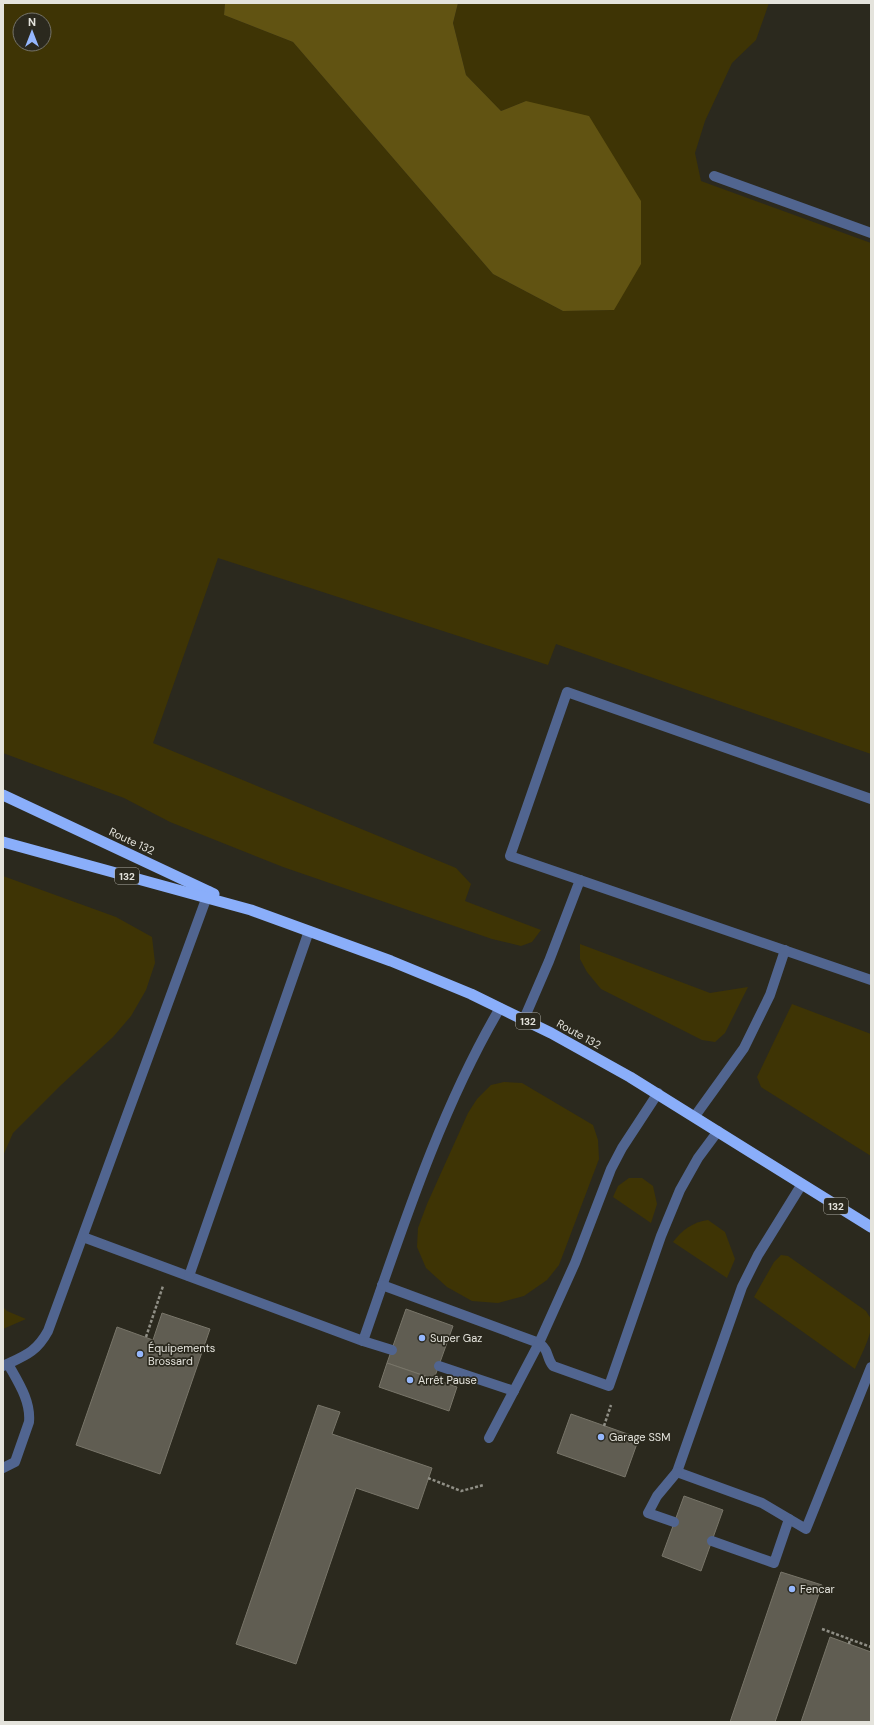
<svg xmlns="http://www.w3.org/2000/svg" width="874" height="1725" font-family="'DM Sans',sans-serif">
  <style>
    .green { fill: #3e3405; fill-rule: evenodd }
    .forest { fill: #615312 }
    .building { fill: #605d52; stroke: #787569 }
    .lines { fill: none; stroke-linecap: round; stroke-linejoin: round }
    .path { stroke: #908f86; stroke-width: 2.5; stroke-dasharray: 3 2; stroke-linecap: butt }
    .service { stroke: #516590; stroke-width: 10 }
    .trunk { stroke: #8aaefa; stroke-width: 11 }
    .poi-dot { fill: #95b7fd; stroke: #2b291e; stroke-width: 1.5 }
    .labels { text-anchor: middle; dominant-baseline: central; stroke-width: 3.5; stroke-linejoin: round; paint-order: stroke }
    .shield { fill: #2b291e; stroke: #acaba3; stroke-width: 1 }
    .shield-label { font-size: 10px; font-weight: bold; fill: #e4e3dc }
    .street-label { font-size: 11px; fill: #e4e3dc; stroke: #2b291e }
    .poi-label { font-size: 11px; fill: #e4e3dc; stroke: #2b291e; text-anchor: start }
  </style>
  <rect width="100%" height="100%" fill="#2b291e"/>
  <g class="green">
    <path d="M3,3H225L224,15L293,42L493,274L563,311L614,310L526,101L501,111L466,75L453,23L458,3H769L756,40L732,63L705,121L695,153L701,181L871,243V754L556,644L548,665L218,558L153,743L456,868L471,884L465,901L541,930L532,942L521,946L492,939L283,867L170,822L124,798L3,753ZM20,20H44V44H20Z"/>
    <path d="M3,876L116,917L152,937L155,963L146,990L131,1016L113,1037L60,1086L13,1133L3,1156Z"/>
    <path d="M580,944L710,993L748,987L725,1033L715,1042L702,1040L601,989L587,972L580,959Z"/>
    <path d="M792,1004L871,1034V1156L761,1087L757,1077Z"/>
    <path d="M504,1082L522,1083L593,1125L598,1140L599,1159L559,1265L547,1280L524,1296L498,1303L472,1301L447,1287L426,1268L417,1247L418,1228L427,1204L468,1113L477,1099L491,1085Z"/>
    <path d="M629,1178H642L653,1186L657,1204L651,1223L613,1197L618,1186Z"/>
    <path d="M708,1220L725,1232L735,1259L727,1278L673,1242C682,1230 693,1222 708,1220Z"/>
    <path d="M781,1255L788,1256L866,1311C867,1313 870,1317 871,1319C874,1332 860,1357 855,1369L754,1297L774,1262Z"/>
    <path d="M3,1307L7,1311L26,1319L3,1329Z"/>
  </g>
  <path class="forest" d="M225,3H458L453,23L466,75L501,111L526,101L589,116L641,201V264L614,310L563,311L493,274L293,42L224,15Z"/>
  <g class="building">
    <path d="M406,1309L453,1326L434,1379L387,1363Z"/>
    <path d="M162,1313L210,1329L160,1474L76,1445L117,1327L153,1340Z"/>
    <path d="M387,1363L457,1387L449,1411L379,1387Z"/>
    <path d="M318,1405L340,1412L332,1434L432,1468L418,1509L356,1488L296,1664L236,1644Z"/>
    <path d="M571,1414L639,1438L625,1477L557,1453Z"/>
    <path d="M684,1496L723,1510L701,1571L662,1556Z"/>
    <path d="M781,1572L822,1585L775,1722H730Z"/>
    <path d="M830,1637L871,1652V1722H801Z"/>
  </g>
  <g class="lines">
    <g class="path">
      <path d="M146,1337L163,1286"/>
      <path d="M604,1426L611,1405"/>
      <path d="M428,1478L461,1491L484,1485"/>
      <path d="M822,1629L871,1647"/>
      <path d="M849,1644L850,1639"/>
    </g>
    <g class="service">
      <path d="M714,176L871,233"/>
      <path d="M871,799L567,692L510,856L871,980"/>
      <path d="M524,1019L549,961L580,880"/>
      <path d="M695,1116L744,1048L770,995L785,950"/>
      <path d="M802,1184L758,1255L742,1287L677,1472L762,1503L806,1529L871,1367"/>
      <path d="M83,1237L363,1341C402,1229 440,1110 500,1008"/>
      <path d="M189,1276L309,931"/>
      <path d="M382,1285L539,1343L575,1263L611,1169L622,1148L658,1093"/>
      <path d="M363,1341L392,1350"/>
      <path d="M3,1366C24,1356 36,1353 48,1331L209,891"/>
      <path d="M439,1366L514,1391"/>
      <path d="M489,1438L539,1343C550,1351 546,1358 553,1366L609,1386L661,1236L680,1190L698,1158L718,1131"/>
      <path d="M3,1468L15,1462L29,1422C31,1401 18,1382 8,1364"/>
      <path d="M674,1522L648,1513L657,1496L677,1472"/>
      <path d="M712,1541L774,1563L789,1519"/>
    </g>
    <g class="trunk">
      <path d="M3,795L214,894"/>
      <path d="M3,842L251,910L391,961L471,994L551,1033L630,1077L871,1227"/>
    </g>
  </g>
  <g class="poi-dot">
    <circle cx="422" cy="1338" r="4"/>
    <circle cx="140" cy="1354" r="4"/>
    <circle cx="410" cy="1380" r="4"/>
    <circle cx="601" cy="1437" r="4"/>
    <circle cx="792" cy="1589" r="4"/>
  </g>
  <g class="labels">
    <g class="shield">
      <rect x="115" y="868" width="24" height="16" rx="3"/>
      <rect x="516" y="1013" width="24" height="16" rx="3"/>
      <rect x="824" y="1198" width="24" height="16" rx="3"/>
    </g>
    <g class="shield-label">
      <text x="127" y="876">132</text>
      <text x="528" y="1021">132</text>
      <text x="836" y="1206">132</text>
    </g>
    <g class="street-label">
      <text transform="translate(132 841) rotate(25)">Route 132</text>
      <text transform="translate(579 1034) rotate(29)">Route 132</text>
    </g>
    <g class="poi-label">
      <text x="430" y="1338">Super Gaz</text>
      <text x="148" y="1348">Équipements<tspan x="148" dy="13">Brossard</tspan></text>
      <text x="418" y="1380">Arrêt Pause</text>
      <text x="609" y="1437">Garage SSM</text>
      <text x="800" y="1589">Fencar</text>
    </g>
  </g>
  <rect width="874" height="1725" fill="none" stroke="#e4e3dc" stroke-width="8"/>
  <g transform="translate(32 32)"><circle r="19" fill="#2b291e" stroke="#75736a"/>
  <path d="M0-3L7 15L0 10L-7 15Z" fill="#95b7fd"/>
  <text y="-6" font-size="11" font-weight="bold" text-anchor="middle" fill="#e4e3dc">N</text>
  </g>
</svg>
